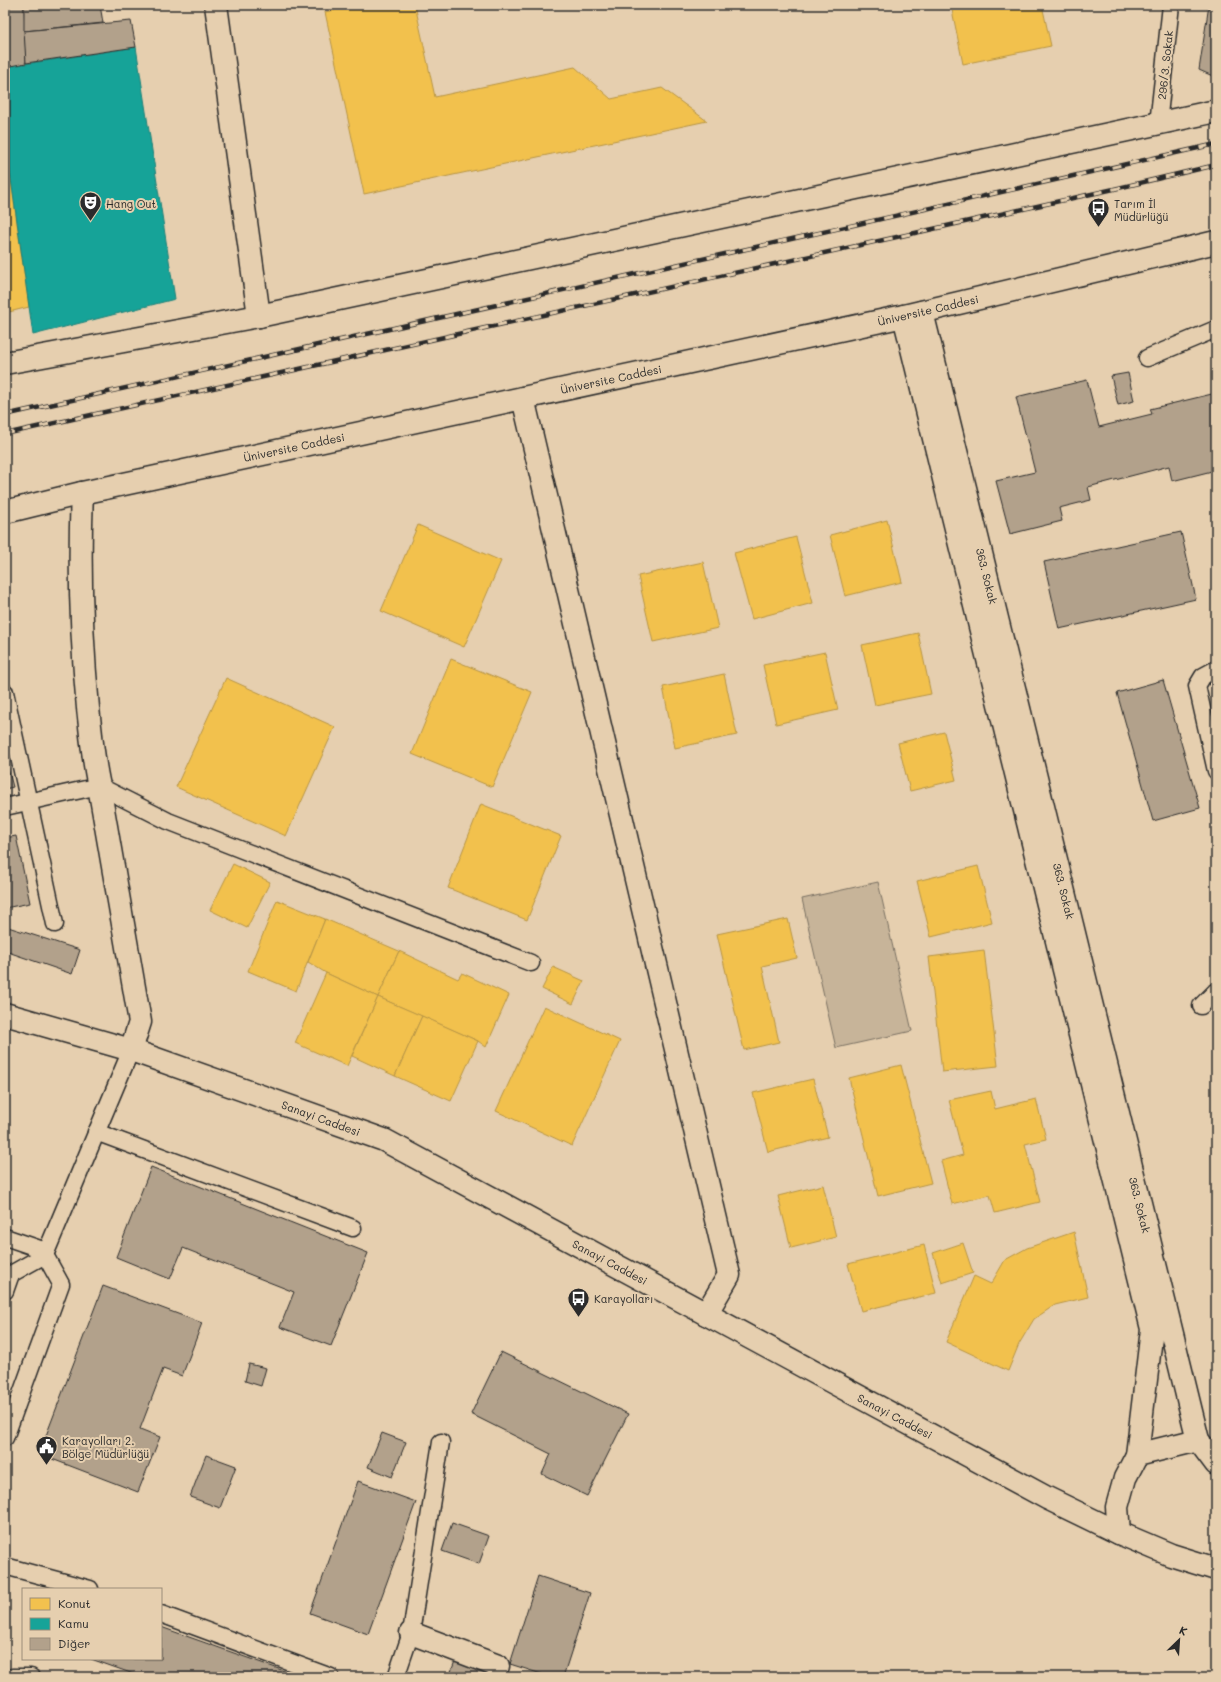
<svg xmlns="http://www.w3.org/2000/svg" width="1221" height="1682" font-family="Mali,sans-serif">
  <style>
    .green { fill: #c7b499; stroke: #797062 }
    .homes { fill: #f2c14e; stroke: #b69444 }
    .public { fill: #17a398; stroke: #1d7f77 }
    .building { fill: #b2a18b; stroke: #2b2b2b }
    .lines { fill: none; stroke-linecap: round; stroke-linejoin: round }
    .service-casing { stroke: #2b2b2b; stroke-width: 19 }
    .minor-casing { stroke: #2b2b2b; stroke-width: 25 }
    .tertiary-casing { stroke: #2b2b2b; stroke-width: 25 }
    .secondary-casing { stroke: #2b2b2b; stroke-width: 25 }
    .service { stroke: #e6cfaf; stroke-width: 16 }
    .minor { stroke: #e6cfaf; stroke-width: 22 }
    .tertiary { stroke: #e6cfaf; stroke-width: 22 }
    .secondary { stroke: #e6cfaf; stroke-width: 22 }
    .rail-casing { stroke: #2b2b2b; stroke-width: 4.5 }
    .rail { stroke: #e6cfaf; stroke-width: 3; stroke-dasharray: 9; stroke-linecap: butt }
    .labels { text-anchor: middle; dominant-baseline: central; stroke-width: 4; stroke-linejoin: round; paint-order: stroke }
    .street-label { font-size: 11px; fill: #2b2b2b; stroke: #e6cfaf }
    .poi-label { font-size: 11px; fill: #2b2b2b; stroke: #e6cfaf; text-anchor: start }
  </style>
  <rect width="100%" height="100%" fill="#e6cfaf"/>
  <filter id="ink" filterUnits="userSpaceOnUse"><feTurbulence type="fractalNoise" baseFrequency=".025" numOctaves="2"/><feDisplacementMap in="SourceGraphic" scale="8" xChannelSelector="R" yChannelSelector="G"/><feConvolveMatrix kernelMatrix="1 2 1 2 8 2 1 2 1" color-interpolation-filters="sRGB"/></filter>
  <g filter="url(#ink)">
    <path class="green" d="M878,882L912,1031L836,1048L802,899Z"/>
    <g class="homes">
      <path d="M356,5H415L435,97L575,67L611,99L662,88L707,121L364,194L325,12Z"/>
      <path d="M951,5H1042L1051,46L963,64Z"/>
      <path d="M6,146L29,307L5,313V147Z"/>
      <path d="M887,520L902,582L845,596L830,535Z"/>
      <path d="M418,525L501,561L464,647L381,611Z"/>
      <path d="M796,537L813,603L752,619L734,553Z"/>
      <path d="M703,562L718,628L653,642L638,576Z"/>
      <path d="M918,633L931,694L875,705L862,645Z"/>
      <path d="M825,652L838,710L776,724L763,665Z"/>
      <path d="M451,659L532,692L492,787L412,754Z"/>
      <path d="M724,674L737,735L675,748L663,687Z"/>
      <path d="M226,678L335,727L286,836L176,787Z"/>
      <path d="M944,732L956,780L910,791L898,743Z"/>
      <path d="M481,804L561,836L527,920L448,888Z"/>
      <path d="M233,864L270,882L247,928L210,910Z"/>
      <path d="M978,866L992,922L931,937L917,881Z"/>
      <path d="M277,900L325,919L296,991L248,971Z"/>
      <path d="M325,919L399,951L378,997L326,973L308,962Z"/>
      <path d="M788,919L797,958L762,966L779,1042L744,1050L717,934Z"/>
      <path d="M984,950L998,1066L942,1072L929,957Z"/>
      <path d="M399,951L458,979L462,973L509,995L486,1047L478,1041L378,997Z"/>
      <path d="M553,967L584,981L573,1004L542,989Z"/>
      <path d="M326,973L378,997L347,1066L295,1043Z"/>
      <path d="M378,997L422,1016L395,1076L352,1056Z"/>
      <path d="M544,1006L620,1041L572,1146L496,1111Z"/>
      <path d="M422,1016L478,1041L451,1101L395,1076Z"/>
      <path d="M901,1065L931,1183L878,1196L849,1078Z"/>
      <path d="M813,1079L828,1137L768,1152L753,1093Z"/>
      <path d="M991,1091L995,1109L1036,1099L1046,1139L1025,1144L1040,1202L995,1213L990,1195L952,1204L941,1161L963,1155L949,1100Z"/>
      <path d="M823,1185L836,1237L791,1248L778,1196Z"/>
      <path d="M1074,1232L1088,1297L1055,1305L1034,1319L1019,1344L1008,1371L946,1342L974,1276L991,1284L1005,1260L1027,1248Z"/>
      <path d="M963,1243L973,1273L942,1283L933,1253Z"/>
      <path d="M924,1245L936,1293L861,1311L848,1264Z"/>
    </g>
    <path class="public" d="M136,47L175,299L33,335L5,136V67Z"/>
    <g class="building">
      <path d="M5,5H24L26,63L5,67Z"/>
      <path d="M24,5H100L103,23L24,31Z"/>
      <path d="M1209,5H1216V76L1215,77L1199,70Z"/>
      <path d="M131,21L136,47L26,63L24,31Z"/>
      <path d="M1128,373L1134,401L1118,405L1111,376Z"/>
      <path d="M1087,380L1099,427L1152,414L1150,409L1216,393V470L1172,481L1169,466L1088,487L1091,500L1059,508L1062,521L1010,534L996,481L1035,472L1016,397Z"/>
      <path d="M1181,532L1196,599L1059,629L1044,562Z"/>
      <path d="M1163,680L1200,808L1153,821L1117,693Z"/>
      <path d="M5,757L13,787L5,789Z"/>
      <path d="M16,836L30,903L5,908V838Z"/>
      <path d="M5,926L80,950L72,974L5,951Z"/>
      <path d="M151,1167L368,1253L331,1346L280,1327L294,1292L183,1248L170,1279L116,1257Z"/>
      <path d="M103,1286L202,1323L182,1376L163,1369L140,1429L160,1437L138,1492L39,1454Z"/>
      <path d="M501,1352L628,1414L587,1496L542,1474L551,1454L471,1414Z"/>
      <path d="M249,1364L266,1368L261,1386L245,1381Z"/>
      <path d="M382,1433L406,1442L392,1477L368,1467Z"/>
      <path d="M206,1455L236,1466L220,1508L190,1497Z"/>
      <path d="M358,1481L416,1502L368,1634L310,1613Z"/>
      <path d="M452,1523L489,1536L479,1564L442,1551Z"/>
      <path d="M538,1576L590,1593L563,1677H551L510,1664Z"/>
      <path d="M161,1627L301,1677H142L91,1659H161Z"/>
      <path d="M455,1661L498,1677H449Z"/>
    </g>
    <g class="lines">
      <defs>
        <g id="service">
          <path d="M1158,124L1171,5"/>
          <path d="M1147,358L1216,329"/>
          <path d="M1216,669L1203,676L1197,686L1216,771"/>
          <path d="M5,692L55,924"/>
          <path d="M5,807L99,786L168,821L531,963"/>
          <path d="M1201,1006L1216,991"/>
          <path d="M96,1132L353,1228"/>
          <path d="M5,1237L46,1251"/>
          <path d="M5,1291L11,1274L45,1255L131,1050"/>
          <path d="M5,1438L61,1284L45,1255"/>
          <path d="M5,1566L90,1589"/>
          <path d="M161,1614L331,1677"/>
          <path d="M12,1677H31"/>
          <path d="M396,1677L411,1633L441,1442"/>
        </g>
        <g id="minor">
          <path d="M216,5L259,316"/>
          <path d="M523,398L729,1275L706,1314"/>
          <path d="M82,493C79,564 81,636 88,708C91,734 93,760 99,786L140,1022L131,1050"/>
          <path d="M411,1633L498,1666"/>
        </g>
        <g id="tertiary">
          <path d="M922,312L1198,1440L1216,1464"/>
          <path d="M904,316L1152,1329L1137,1455"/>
          <path d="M5,1014L131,1050L384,1140L1047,1498L1119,1533L1171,1555L1216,1569"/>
          <path d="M1119,1533L1117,1507L1125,1478L1137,1455L1198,1440"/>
        </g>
        <g id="secondary">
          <path d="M5,363L259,316L1216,111"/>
          <path d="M5,512L82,493L904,316L1216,242"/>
        </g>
      </defs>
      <use href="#service" class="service-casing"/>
      <use href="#minor" class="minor-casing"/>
      <use href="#tertiary" class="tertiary-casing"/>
      <use href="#secondary" class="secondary-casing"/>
      <use href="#service" class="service"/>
      <use href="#minor" class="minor"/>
      <use href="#tertiary" class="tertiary"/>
      <use href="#secondary" class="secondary"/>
      <defs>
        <g id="rail">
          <path d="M5,415L1216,144"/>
          <path d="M5,434L1114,189L1216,165"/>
        </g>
      </defs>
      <use href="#rail" class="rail-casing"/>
      <use href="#rail" class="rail"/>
    </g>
  </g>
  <defs>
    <symbol id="theatre-pin" viewBox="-11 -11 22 30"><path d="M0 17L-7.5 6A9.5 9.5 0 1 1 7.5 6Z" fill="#2b2b2b" stroke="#e6cfaf"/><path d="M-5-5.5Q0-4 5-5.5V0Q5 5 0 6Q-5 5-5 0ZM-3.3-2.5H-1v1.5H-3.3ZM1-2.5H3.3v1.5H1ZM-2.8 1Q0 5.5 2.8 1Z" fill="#fff"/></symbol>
    <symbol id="bus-pin" viewBox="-11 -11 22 30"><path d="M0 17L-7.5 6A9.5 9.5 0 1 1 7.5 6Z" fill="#2b2b2b" stroke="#e6cfaf"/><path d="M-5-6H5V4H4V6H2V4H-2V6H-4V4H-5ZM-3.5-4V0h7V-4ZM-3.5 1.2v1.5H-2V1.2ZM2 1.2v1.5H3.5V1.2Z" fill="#fff"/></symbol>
    <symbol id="civic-pin" viewBox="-11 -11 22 30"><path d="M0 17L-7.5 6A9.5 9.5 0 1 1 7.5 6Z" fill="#2b2b2b" stroke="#e6cfaf"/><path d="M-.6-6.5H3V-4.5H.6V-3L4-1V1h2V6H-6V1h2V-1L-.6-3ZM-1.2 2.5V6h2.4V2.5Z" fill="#fff"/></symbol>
  </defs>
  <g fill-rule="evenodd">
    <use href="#theatre-pin" x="78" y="190" width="25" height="34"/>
    <use href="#bus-pin" x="1086" y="196" width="25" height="34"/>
    <use href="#bus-pin" x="566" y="1286" width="25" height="34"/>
    <use href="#civic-pin" x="34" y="1434" width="25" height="34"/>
  </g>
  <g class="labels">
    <g class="street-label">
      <text transform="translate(1165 65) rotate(-84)">296/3. Sokak</text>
      <text transform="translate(928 310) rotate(-13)">Üniversite Caddesi</text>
      <text transform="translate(611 379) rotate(-12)">Üniversite Caddesi</text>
      <text transform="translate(294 447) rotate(-12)">Üniversite Caddesi</text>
      <text transform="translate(987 576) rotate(76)">363. Sokak</text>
      <text transform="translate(1064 891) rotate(76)">363. Sokak</text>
      <text transform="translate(321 1118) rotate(20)">Sanayi Caddesi</text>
      <text transform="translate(1140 1205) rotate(76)">363. Sokak</text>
      <text transform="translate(610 1262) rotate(28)">Sanayi Caddesi</text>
      <text transform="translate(895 1416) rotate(28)">Sanayi Caddesi</text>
    </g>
    <g class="poi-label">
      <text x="106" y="203">Hang Out</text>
      <text x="1114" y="203">Tarım İl<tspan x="1114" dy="13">Müdürlüğü</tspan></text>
      <text x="594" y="1298">Karayolları</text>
      <text x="62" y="1440">Karayolları 2.<tspan x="62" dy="13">Bölge Müdürlüğü</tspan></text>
    </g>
  </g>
  <rect width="1221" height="1682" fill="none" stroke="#e6cfaf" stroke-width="20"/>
  <rect x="10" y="10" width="1201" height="1662" fill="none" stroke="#2b2b2b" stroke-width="1.5" filter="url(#ink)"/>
  <rect x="22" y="1588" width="140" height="72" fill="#e6cfaf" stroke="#9b8d7a"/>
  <rect x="30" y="1598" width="20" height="12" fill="#f2c14e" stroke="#9b8d7a"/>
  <text x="58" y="1608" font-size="12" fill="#2b2b2b">Konut</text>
  <rect x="30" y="1618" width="20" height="12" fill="#17a398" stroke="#9b8d7a"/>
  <text x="58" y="1628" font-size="12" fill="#2b2b2b">Kamu</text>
  <rect x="30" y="1638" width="20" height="12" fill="#b2a18b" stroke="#9b8d7a"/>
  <text x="58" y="1648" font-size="12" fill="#2b2b2b">Diğer</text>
  <g transform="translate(1179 1640) rotate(25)" stroke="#e6cfaf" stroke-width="3" paint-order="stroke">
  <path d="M0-3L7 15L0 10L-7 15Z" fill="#2b2b2b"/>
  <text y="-6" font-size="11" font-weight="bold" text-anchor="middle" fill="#2b2b2b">K</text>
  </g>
</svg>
